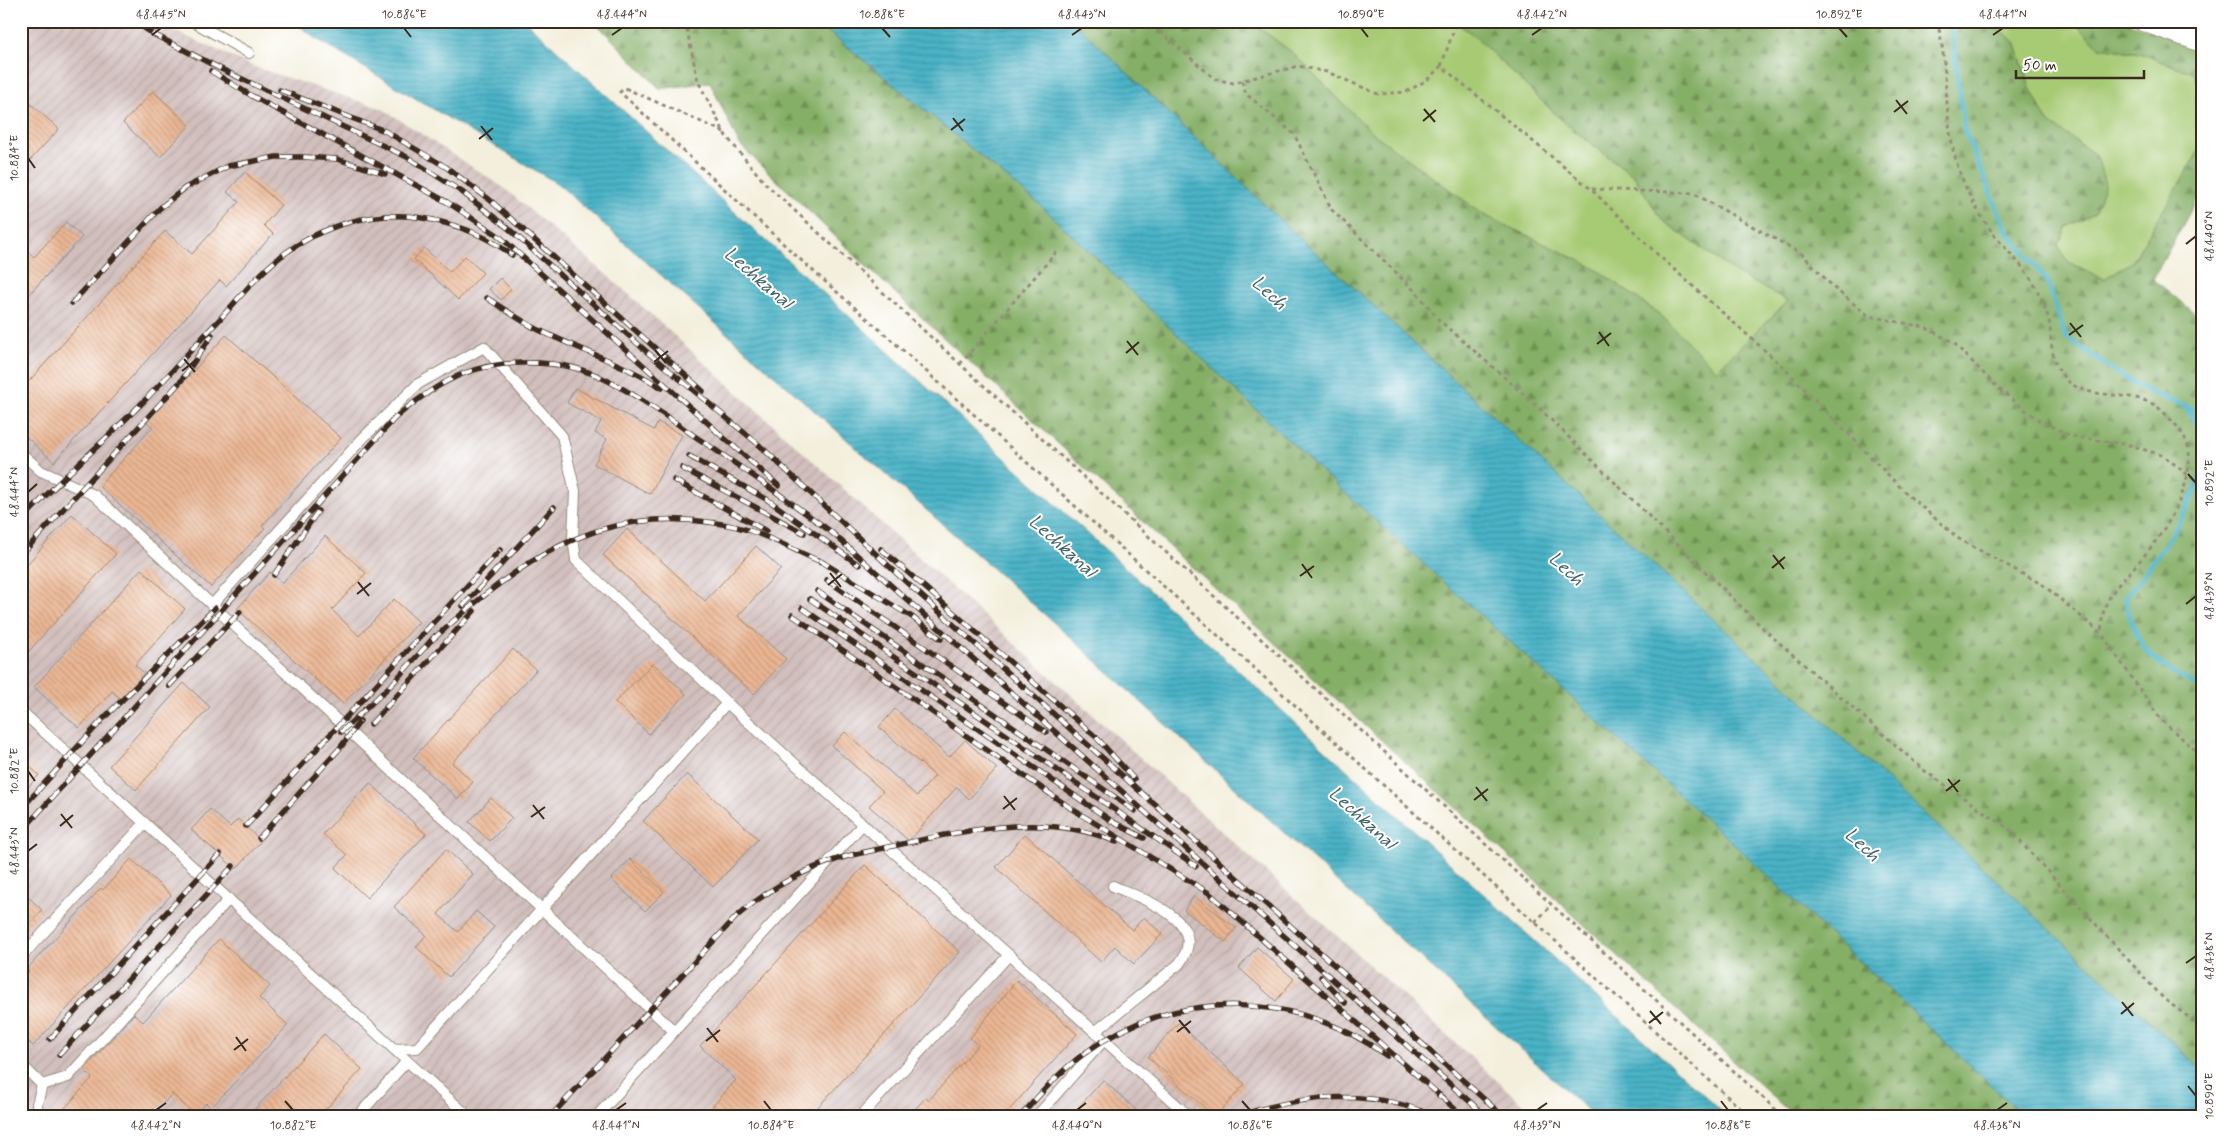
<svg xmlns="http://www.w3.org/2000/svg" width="2223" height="1138" font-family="Mynerve,sans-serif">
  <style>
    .industrial { fill: url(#industrial-furrows) }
    .green { fill: #a7cb74; stroke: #717a49 }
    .forest { fill: url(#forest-firs); stroke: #606c42 }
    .water { fill: url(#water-rules); stroke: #426e72 }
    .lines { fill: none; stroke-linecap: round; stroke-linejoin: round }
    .stream { stroke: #49b3c7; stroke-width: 5 }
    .building { fill: url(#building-back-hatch) }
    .lane-casing { stroke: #978c7d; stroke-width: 12 }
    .street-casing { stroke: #978c7d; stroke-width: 22 }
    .path { stroke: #978c7d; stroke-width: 3; stroke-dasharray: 4 4; stroke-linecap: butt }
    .lane { stroke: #fff; stroke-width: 10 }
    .street { stroke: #fff; stroke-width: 20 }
    .rail-casing { stroke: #3b2a1e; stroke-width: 5.5 }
    .rail { stroke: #fff; stroke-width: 4; stroke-dasharray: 11; stroke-linecap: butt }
    .ticks { fill: none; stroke: #3b2a1e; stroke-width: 2 }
    .labels { text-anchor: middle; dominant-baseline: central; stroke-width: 4; stroke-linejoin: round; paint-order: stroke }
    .water-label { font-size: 19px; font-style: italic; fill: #416162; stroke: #fff }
    .neatline { fill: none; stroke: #3b2a1e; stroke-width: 2 }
    .ticks-label { font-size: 12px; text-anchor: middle; fill: #3b2a1e }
  </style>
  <defs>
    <pattern id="industrial-furrows" width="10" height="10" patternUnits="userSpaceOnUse" patternTransform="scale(1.25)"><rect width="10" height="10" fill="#d1bfbd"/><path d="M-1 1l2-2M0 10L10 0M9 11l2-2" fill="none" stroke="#b4a4a2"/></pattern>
    <pattern id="forest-firs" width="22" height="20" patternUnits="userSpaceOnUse" patternTransform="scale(1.25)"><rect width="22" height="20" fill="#85af66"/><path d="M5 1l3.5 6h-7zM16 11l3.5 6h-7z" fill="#6e8f53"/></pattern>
    <pattern id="water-rules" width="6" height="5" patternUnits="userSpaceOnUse" patternTransform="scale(1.25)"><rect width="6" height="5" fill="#49b3c7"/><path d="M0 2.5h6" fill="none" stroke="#3e92a1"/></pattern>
    <pattern id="building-back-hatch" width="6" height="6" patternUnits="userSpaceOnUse" patternTransform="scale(1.25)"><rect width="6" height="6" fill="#ecb794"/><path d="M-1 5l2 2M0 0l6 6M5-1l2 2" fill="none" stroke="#c09578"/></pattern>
  </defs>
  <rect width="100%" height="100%" fill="#fff"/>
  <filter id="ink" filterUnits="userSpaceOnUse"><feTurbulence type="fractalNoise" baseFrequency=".02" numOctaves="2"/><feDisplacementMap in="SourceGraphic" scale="10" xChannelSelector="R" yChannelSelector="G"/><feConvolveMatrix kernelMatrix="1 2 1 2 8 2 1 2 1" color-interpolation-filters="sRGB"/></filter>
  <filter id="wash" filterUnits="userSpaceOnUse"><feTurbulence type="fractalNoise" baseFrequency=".0096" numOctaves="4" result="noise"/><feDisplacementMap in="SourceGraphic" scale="20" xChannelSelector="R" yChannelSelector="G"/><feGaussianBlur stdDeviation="1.12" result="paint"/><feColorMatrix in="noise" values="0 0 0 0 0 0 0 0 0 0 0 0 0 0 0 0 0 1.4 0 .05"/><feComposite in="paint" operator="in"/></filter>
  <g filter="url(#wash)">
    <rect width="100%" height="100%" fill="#f3efdc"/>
    <path class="industrial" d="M21,21H152L255,67L383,109L504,188L614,281L1537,1117H21Z"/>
    <g class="green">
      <path d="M1250,21H1453L1471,33L1567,125L1634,176L1662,220L1736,273L1789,301L1716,370L1662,316L1593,267L1484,215L1374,134L1293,53Z"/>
      <path d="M1990,21H2051L2078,26L2099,47L2139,53L2193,73L2202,89V146L2132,262L2104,279L2068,262L2058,245L2067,227L2095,212L2097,156L2047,121L2030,88L2015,42Z"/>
    </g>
    <g class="forest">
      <path d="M594,21H816L1041,206L1322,472L1726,837L2025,1117H1795L1234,606L867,267L739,144L710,82L660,89Z"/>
      <path d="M1073,21H1250L1293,53L1374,134L1484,215L1593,267L1662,316L1716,370L1788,301L1736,273L1662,220L1634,176L1567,125L1471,33L1453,21H1990L2015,42L2030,88L2047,121L2097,156L2105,184L2095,212L2067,227L2058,245L2068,262L2104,279L2132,262L2202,146V190L2153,279L2202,319V1070L1290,229Z"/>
      <path d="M2051,21H2125L2202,49V89L2193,73L2139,53L2099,47L2078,26Z"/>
    </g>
    <g class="water">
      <path d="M292,21H525L1728,1117H1595L1061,629L558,184L320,41Z"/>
      <path d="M816,21H1073L1290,229L2202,1070V1117H2025L1726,837L1322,472L1041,206Z"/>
    </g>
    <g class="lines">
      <g class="stream">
        <path d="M1951,21L1964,129L2007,232L2047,280L2066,337L2115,372L2148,391L2202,413"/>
        <path d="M2185,405L2202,434"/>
        <path d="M2202,470C2188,519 2156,559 2125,598C2138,653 2153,663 2202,688"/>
      </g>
    </g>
    <g id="blocks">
      <g class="building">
        <path d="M153,91L190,125L160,157L123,123Z"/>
        <path d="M21,95L59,129L21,170Z"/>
        <path d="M245,172L281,205L264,225L273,234L226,286L220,280L54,462L21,432V390L165,231L192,254L239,202L227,192Z"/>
        <path d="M66,222L82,237L21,303V245L34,257Z"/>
        <path d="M424,248L450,272L465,256L483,273L458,300L414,259Z"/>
        <path d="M500,278L511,289L501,300L489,289Z"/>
        <path d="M226,335L341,438L262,526L265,528L211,587L99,486L153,427L147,422Z"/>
        <path d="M575,388L654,430L658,422L682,435L650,494L594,464L607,439L595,433L601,421L567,403Z"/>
        <path d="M72,514L116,554L21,660V571Z"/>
        <path d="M627,529L705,601L756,546L781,569L738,616L786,659L754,694L603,555Z"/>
        <path d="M325,536L366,573L332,610L359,636L394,599L419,622L343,704L237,609L270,572L282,583Z"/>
        <path d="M141,569L185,609L135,665L144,673L121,699L112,691L79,728L34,687Z"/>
        <path d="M513,649L536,670L452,763L473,782L458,799L413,758Z"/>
        <path d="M653,663L686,694L649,734L615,702Z"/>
        <path d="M184,683L210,707L136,790L109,766Z"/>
        <path d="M895,709L949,757L965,740L997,769L969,799L957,787L909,841L869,806L883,791L832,746L845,732L917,796L935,776L879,727Z"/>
        <path d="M21,759L39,775L21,795Z"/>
        <path d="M687,774L758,839L713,887L643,821Z"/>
        <path d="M370,783L426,834L367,898L335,868L347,855L323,834Z"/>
        <path d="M491,798L512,818L490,841L469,822Z"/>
        <path d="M210,809L230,827L238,819L261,841L236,869L191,830Z"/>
        <path d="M1025,834L1132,930L1144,917L1162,934L1134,964L1115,946L1101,962L996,867Z"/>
        <path d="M446,849L473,874L438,914L458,932L476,911L494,927L449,977L416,947L426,935L394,907Z"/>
        <path d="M131,859L171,895L33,1046L21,1035V980L29,971L27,969L101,888L103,890Z"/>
        <path d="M630,859L664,892L645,911L611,879Z"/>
        <path d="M865,865L960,952L809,1117H703L736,1080L700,1046Z"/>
        <path d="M21,890L42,910L21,933Z"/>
        <path d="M1194,896L1236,928L1225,942L1184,910Z"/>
        <path d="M219,939L270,986L259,998L288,1025L211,1108L206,1103L195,1115L172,1094L151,1117H57L92,1078L84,1070L134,1014L143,1022Z"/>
        <path d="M1257,947L1294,979L1276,1001L1239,968Z"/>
        <path d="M1017,980L1077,1034L1003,1117H908L926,1097L929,1100L978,1045L970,1038Z"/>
        <path d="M1178,1023L1245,1084L1215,1117L1148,1057Z"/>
        <path d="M324,1034L362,1069L319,1117H262L254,1110Z"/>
        <path d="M1103,1080L1144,1117H1070Z"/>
      </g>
    </g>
  </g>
  <g filter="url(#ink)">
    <use href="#blocks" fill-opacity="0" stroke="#978c7d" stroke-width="1"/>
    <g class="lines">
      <defs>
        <g id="lane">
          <path d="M192,21L249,53"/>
          <path d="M21,453L41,471L94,495L212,605L361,440L418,384L484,347L562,436L575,491L573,538L576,560L727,703L417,1048L394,1049"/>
          <path d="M212,605L674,1031"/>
          <path d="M727,703L1190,1117"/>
          <path d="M21,711L469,1117"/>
          <path d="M21,957L145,823"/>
          <path d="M1095,1032L1179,964C1212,921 1142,899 1113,886"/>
          <path d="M21,1064L42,1085L37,1104L38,1117"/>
          <path d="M42,1085L68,1077L229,899"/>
          <path d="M357,1117L407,1061"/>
          <path d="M596,1117L863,824"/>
          <path d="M860,1117L1009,955"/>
          <path d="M1036,1117L1104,1040"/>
        </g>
        <path id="street" d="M2143,21L2202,42"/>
      </defs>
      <use href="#lane" class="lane-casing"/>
      <use href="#street" class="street-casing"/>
      <g class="path">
        <path d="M685,21L698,81L726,136L765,183L960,364L1784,1117"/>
        <path d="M1148,21L1215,79L1233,83L1298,66L1327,72L1378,94L1406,92L1427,80L1441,66L1591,189L1657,254L1780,364L1908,495L1959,539L2043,585L2101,633L2161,720L2202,756"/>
        <path d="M1937,21C1950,70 1942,122 1959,170C1967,194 1983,222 2000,242C2012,256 2026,269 2035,286C2040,296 2047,310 2049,321C2052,339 2050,356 2060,372C2081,405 2128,387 2156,406C2162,410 2168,417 2173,422C2180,429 2188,441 2189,451C2192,489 2167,528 2144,556C2130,573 2110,589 2104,610C2102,617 2102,625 2101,633"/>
        <path d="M1441,66L1457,21"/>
        <path d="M1242,81L1246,94L1294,134L1332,210L1418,294L1439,320L1537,406L1767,632L1925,771L2009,829L2164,999L2202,1027"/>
        <path d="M724,132L625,88L620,92L803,262L896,344L1750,1117"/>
        <path d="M1592,189L1693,193L1802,254L1834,288L1869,316L1924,327L1953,342L1999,389L2037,419L2071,436L2130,445L2164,456L2202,486"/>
        <path d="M960,364L1058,250"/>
        <path d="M1535,922L1552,905"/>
      </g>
      <use href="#lane" class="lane"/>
      <use href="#street" class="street"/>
      <defs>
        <g id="rail">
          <path d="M134,21L153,34L221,69L407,157L462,192L508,228L647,352L758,444L906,582L1504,1117"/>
          <path d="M211,71L252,96L447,202L499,236L719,433"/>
          <path d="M280,90L385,131L446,167L490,200L703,391"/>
          <path d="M487,298C502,308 517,318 533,327C576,349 621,362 662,388"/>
          <path d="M72,303L160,208L185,188L228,166L276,157H303L337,159L385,174"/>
          <path d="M715,430L779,486"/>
          <path d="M689,456L768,500L859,565"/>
          <path d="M682,468L804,533"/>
          <path d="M674,480L766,531"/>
          <path d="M21,521C61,478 105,441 146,399C171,373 195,345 220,319C241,296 261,270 287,252C329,222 382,208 433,220C463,227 487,236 512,255"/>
          <path d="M881,549L1096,737L1134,779"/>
          <path d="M21,555L181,381L212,335"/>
          <path d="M819,560L912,617L941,639"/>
          <path d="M274,575L318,511"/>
          <path d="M827,580L1046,732"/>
          <path d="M817,591L1135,811"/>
          <path d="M810,599L1196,866"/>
          <path d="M463,606L554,507"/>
          <path d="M802,608L1113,822L1144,838"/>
          <path d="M792,615L1072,809L1209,893L1444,1099"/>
          <path d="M432,640C506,574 579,514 684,520C705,521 730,524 751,531C776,540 800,553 824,563"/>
          <path d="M169,686L240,612"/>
          <path d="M371,724L474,611"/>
          <path d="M341,732L393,683L435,636"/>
          <path d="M21,809L104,718L215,608"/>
          <path d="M246,826L500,550"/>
          <path d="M21,832L395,418C416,400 439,383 465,373C504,359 558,359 596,375C631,391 662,413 693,435C740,466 785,498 830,531L1487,1117"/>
          <path d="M259,838L340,748L360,721"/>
          <path d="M1321,977L1345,1003"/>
          <path d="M50,1039L220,854"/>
          <path d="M59,1055L233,866"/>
          <path d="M1439,1095L1464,1117"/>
          <path d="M550,1117L737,916C771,887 809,866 852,855C934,838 1036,806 1116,842"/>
          <path d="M1020,1117C1040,1094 1060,1071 1085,1053C1175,987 1298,991 1387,1056"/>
          <path d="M1236,1117C1299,1095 1373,1087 1435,1117"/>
        </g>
      </defs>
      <use href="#rail" class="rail-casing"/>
      <use href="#rail" class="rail"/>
    </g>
  </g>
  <path class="ticks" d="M404,28L411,37M882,28L890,37M1361,28L1368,37M1839,28L1847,37M152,35L161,28M612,35L622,28M1072,35L1082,28M1532,35L1542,28M1993,35L2003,28M1896,100L1907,114M1424,109L1435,122M1894,112L1908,101M953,118L963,131M1423,121L1436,110M481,126L492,140M951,130L965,119M479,139L493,128M28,158L35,168M2186,244L2196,236M2070,323L2081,337M1599,332L1609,346M2069,335L2083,325M1127,341L1138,355M1597,344L1611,333M655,350L666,363M1126,353L1139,342M184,359L195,372M654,362L668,351M182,371L196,360M2188,474L2196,483M28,492L37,484M1773,555L1784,569M1302,564L1312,578M1772,568L1785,557M830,573L841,587M1300,576L1314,566M358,582L369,596M828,585L842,574M357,594L371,583M2186,604L2196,596M28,771L35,781M1948,779L1958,792M1476,787L1487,801M1946,791L1960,780M1004,796L1015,810M1474,800L1488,789M533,805L544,819M1003,809L1017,798M61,814L72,828M531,817L545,807M60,826L73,815M28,851L37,844M2186,963L2196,956M2122,1002L2133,1016M1650,1011L1661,1024M2121,1014L2134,1003M1179,1020L1190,1033M1649,1023L1663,1012M707,1028L718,1042M1177,1032L1191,1021M236,1037L246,1051M706,1041L720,1030M234,1050L248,1039M2188,1086L2196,1096M285,1101L293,1110M764,1101L771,1110M1242,1101L1250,1110M1721,1101L1728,1110M156,1110L166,1103M616,1110L626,1103M1077,1110L1086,1103M1537,1110L1547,1103M1997,1110L2007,1103"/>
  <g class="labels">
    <g class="water-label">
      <text transform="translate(758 278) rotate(41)">Lechkanal</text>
      <text transform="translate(1269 293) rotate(43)">Lech</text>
      <text transform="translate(1062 546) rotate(42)">Lechkanal</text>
      <text transform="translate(1566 569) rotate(43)">Lech</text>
      <text transform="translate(1362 818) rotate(42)">Lechkanal</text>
      <text transform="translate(1862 845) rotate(43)">Lech</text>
    </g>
  </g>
  <rect width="2223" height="1138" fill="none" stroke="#fff" stroke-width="55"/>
  <path d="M2016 70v8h128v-8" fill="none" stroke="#3b2a1e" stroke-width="2.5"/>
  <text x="2023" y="70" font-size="15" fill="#3b2a1e" stroke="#ffffff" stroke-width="4" paint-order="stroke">50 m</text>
  <rect x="28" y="28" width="2168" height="1082" class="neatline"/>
  <g class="ticks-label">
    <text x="161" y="18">48.445°N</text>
    <text x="404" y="18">10.886°E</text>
    <text x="622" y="18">48.444°N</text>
    <text x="882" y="18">10.888°E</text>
    <text x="1082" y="18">48.443°N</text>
    <text x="1361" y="18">10.890°E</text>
    <text x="1542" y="18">48.442°N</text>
    <text x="1839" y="18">10.892°E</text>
    <text x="2003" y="18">48.441°N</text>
    <text transform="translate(14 158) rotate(-90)" y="4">10.884°E</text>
    <text transform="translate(2209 236) rotate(-90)" y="4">48.440°N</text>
    <text transform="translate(2209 483) rotate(-90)" y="4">10.892°E</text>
    <text transform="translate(14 492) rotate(-90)" y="4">48.444°N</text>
    <text transform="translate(2209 596) rotate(-90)" y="4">48.439°N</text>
    <text transform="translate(14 771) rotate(-90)" y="4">10.882°E</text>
    <text transform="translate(14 851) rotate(-90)" y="4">48.443°N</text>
    <text transform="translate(2209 956) rotate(-90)" y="4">48.438°N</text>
    <text transform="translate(2209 1096) rotate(-90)" y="4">10.890°E</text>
    <text x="156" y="1129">48.442°N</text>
    <text x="293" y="1129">10.882°E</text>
    <text x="616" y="1129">48.441°N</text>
    <text x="771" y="1129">10.884°E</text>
    <text x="1077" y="1129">48.440°N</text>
    <text x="1250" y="1129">10.886°E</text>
    <text x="1537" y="1129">48.439°N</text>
    <text x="1728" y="1129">10.888°E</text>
    <text x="1997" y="1129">48.438°N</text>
  </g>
</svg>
